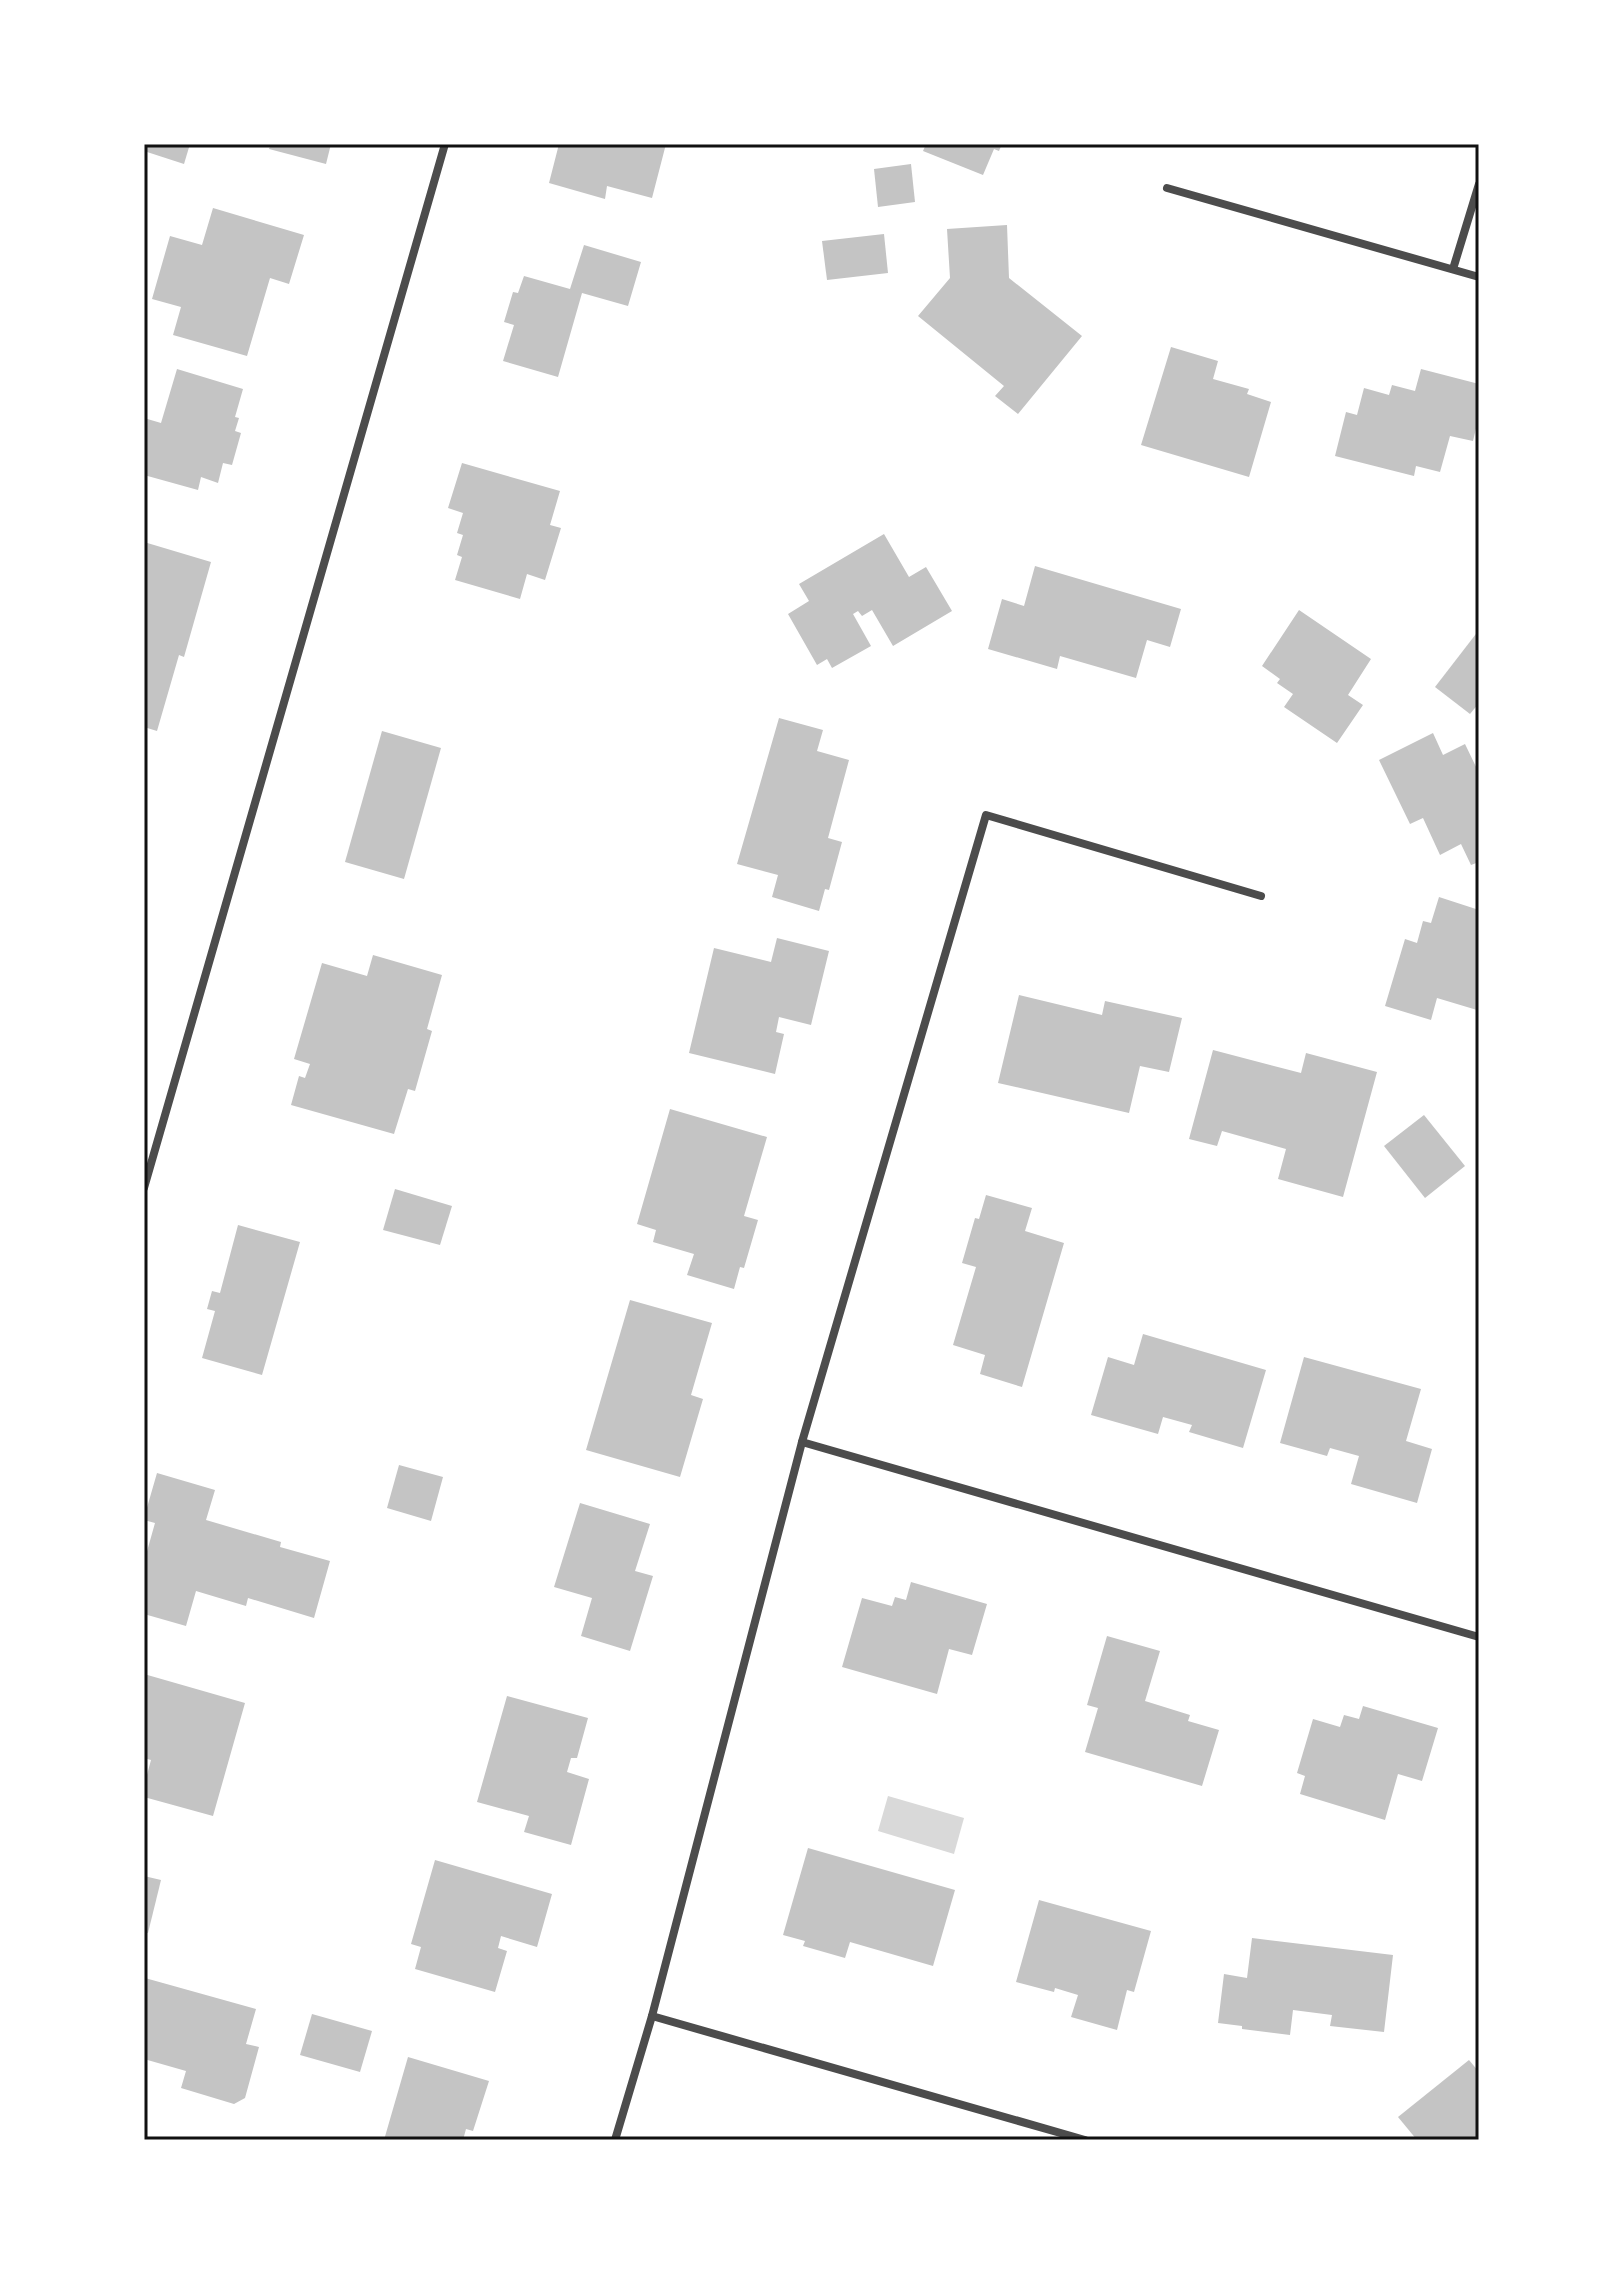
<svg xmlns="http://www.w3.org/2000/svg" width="1623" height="2284" font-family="'DM Sans',sans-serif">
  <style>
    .water { fill: #d9d9d9 }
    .building { fill: #c4c4c4 }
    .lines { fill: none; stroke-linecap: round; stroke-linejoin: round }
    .minor { stroke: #4c4c4c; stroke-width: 8 }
    .neatline { fill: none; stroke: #111; stroke-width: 3 }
  </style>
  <rect width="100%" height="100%" fill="#fff"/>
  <path class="water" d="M888,1796L964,1818L954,1854L878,1831Z"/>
  <g class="building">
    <path d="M144,144H190L184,164L144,151Z"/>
    <path d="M271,144H331L326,164L269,149Z"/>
    <path d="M559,144H666L652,198L607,186L605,199L549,183Z"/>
    <path d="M926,144H1002L999,151L994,149L983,175L923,151Z"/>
    <path d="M911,164L915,202L878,207L874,169Z"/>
    <path d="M213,208L304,235L289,284L270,278L247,356L173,335L181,307L152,299L170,236L202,245Z"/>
    <path d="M1007,225L1009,278L1082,336L1018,414L995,396L1004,386L918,316L950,278L947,229Z"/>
    <path d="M884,234L888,273L827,280L822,241Z"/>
    <path d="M584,245L641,262L628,306L582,293L558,377L503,361L514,325L504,322L513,292L518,293L524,276L570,289Z"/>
    <path d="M1171,347L1218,361L1213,379L1249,389L1247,394L1271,402L1249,477L1141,445Z"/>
    <path d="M177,369L243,389L235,417L239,418L235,431L241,433L232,465L223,463L218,483L201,477L198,490L144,475V418L161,423Z"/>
    <path d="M1421,369L1479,384V416L1473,441L1450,436L1440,472L1416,466L1414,476L1335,456L1346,412L1357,415L1364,388L1389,395L1392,385L1415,391Z"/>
    <path d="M462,463L560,491L550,525L561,528L545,580L527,574L520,599L455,580L462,557L457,555L463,535L457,533L463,513L448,508Z"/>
    <path d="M884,534L909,577L926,567L952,611L893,646L872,610L862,616L858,611L853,614L871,646L832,668L827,659L817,665L788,614L809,601L799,584Z"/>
    <path d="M144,542L211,562L184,657L179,655L157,731L144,727Z"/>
    <path d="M1035,566L1181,609L1170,647L1147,640L1136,678L1060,656L1057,669L988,649L1002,599L1024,606Z"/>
    <path d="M1299,610L1371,659L1348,695L1363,705L1337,743L1284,707L1293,694L1277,683L1280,679L1262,666Z"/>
    <path d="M1479,630V703L1470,714L1435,687Z"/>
    <path d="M779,718L823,730L817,751L849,760L828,838L842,842L829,890L825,889L819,911L772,897L778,875L737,864Z"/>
    <path d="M382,731L441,748L404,879L345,862Z"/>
    <path d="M1433,733L1443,755L1465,744L1479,773V862L1471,865L1461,844L1440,855L1423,818L1410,824L1379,760Z"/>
    <path d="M1439,897L1479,910V1005L1477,1010L1437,998L1431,1020L1385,1006L1405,939L1417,943L1423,921L1431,923Z"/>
    <path d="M777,938L829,951L811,1025L779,1017L776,1032L784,1034L775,1074L689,1053L714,948L771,962Z"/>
    <path d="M373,955L442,975L427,1029L432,1031L415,1091L408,1089L394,1134L291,1105L299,1076L305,1078L310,1064L294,1059L322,963L367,976Z"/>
    <path d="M1019,995L1102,1015L1105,1001L1182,1018L1169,1072L1140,1066L1129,1113L998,1083Z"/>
    <path d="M1213,1050L1301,1073L1306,1053L1377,1072L1343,1197L1278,1179L1286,1149L1222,1131L1217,1146L1189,1139Z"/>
    <path d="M670,1109L767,1137L744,1216L758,1220L744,1268L740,1267L734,1289L687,1275L694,1254L653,1242L656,1230L637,1224Z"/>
    <path d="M1424,1115L1465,1166L1425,1198L1384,1146Z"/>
    <path d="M395,1189L452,1206L440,1245L383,1230Z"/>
    <path d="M986,1195L1032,1208L1025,1231L1064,1243L1022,1387L980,1374L985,1355L953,1345L976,1267L962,1263L975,1218L979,1219Z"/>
    <path d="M238,1225L300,1242L262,1375L202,1358L215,1311L207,1309L212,1291L220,1293Z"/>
    <path d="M630,1300L712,1323L691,1395L703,1399L680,1477L586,1450Z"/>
    <path d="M1143,1334L1266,1370L1243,1448L1189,1432L1192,1425L1163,1417L1158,1434L1091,1415L1108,1357L1134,1365Z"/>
    <path d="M1304,1357L1421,1389L1406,1441L1432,1449L1417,1503L1351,1484L1359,1456L1330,1448L1327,1456L1280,1443Z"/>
    <path d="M399,1465L443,1477L431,1521L387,1508Z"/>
    <path d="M157,1473L215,1490L206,1520L281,1542L280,1547L330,1561L314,1618L248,1598L246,1606L196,1591L186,1626L144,1614V1562L155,1523L144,1520V1518Z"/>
    <path d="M580,1503L650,1524L635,1571L653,1576L630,1651L581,1636L592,1598L554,1587Z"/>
    <path d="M911,1582L987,1604L972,1655L949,1649L937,1694L842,1667L862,1598L892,1606L895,1597L906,1600Z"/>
    <path d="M1107,1636L1160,1651L1145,1701L1190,1715L1188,1721L1219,1730L1202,1786L1085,1752L1098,1708L1087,1705Z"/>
    <path d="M144,1674L245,1703L213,1816L144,1797V1786L151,1760L144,1758Z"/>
    <path d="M507,1696L588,1718L577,1758H571L567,1772L589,1779L571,1845L524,1832L529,1816L477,1802Z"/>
    <path d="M1363,1706L1438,1728L1422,1781L1398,1774L1385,1820L1300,1794L1305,1776L1297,1773L1313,1719L1340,1727L1344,1715L1359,1719Z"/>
    <path d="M808,1848L955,1890L933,1966L850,1942L845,1958L803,1946L805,1941L783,1935Z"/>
    <path d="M435,1860L552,1894L537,1947L501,1936L498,1948L507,1951L495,1992L415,1969L421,1947L411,1944Z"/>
    <path d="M144,1876L161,1880L148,1933L144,1932Z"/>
    <path d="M1039,1900L1151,1931L1134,1992L1127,1990L1117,2030L1071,2017L1078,1995L1055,1988L1054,1992L1016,1982Z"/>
    <path d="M1252,1938L1393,1955L1384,2032L1330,2026L1332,2015L1293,2010L1290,2035L1242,2029V2026L1218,2023L1224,1974L1247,1978Z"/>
    <path d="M145,1978L256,2009L246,2044L259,2047L245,2098L234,2104L181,2088L186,2071L144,2059Z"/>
    <path d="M312,2014L372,2031L360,2072L300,2055Z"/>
    <path d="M408,2057L489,2081L473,2131L466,2129L463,2140H384Z"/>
    <path d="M1469,2060L1479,2072V2140H1417L1398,2117Z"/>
  </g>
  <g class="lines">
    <g class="minor">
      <path d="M1167,188L1479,277"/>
      <path d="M1453,269L1479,184"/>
      <path d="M144,1188L445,144"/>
      <path d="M802,1442L1479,1637"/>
      <path d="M652,2016L1085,2140"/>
      <path d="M615,2140L652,2016L802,1442L986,815L1261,896"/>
    </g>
  </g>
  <rect width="1623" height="2284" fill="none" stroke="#ffffff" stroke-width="292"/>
  <rect x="146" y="146" width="1331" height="1992" class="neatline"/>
</svg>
